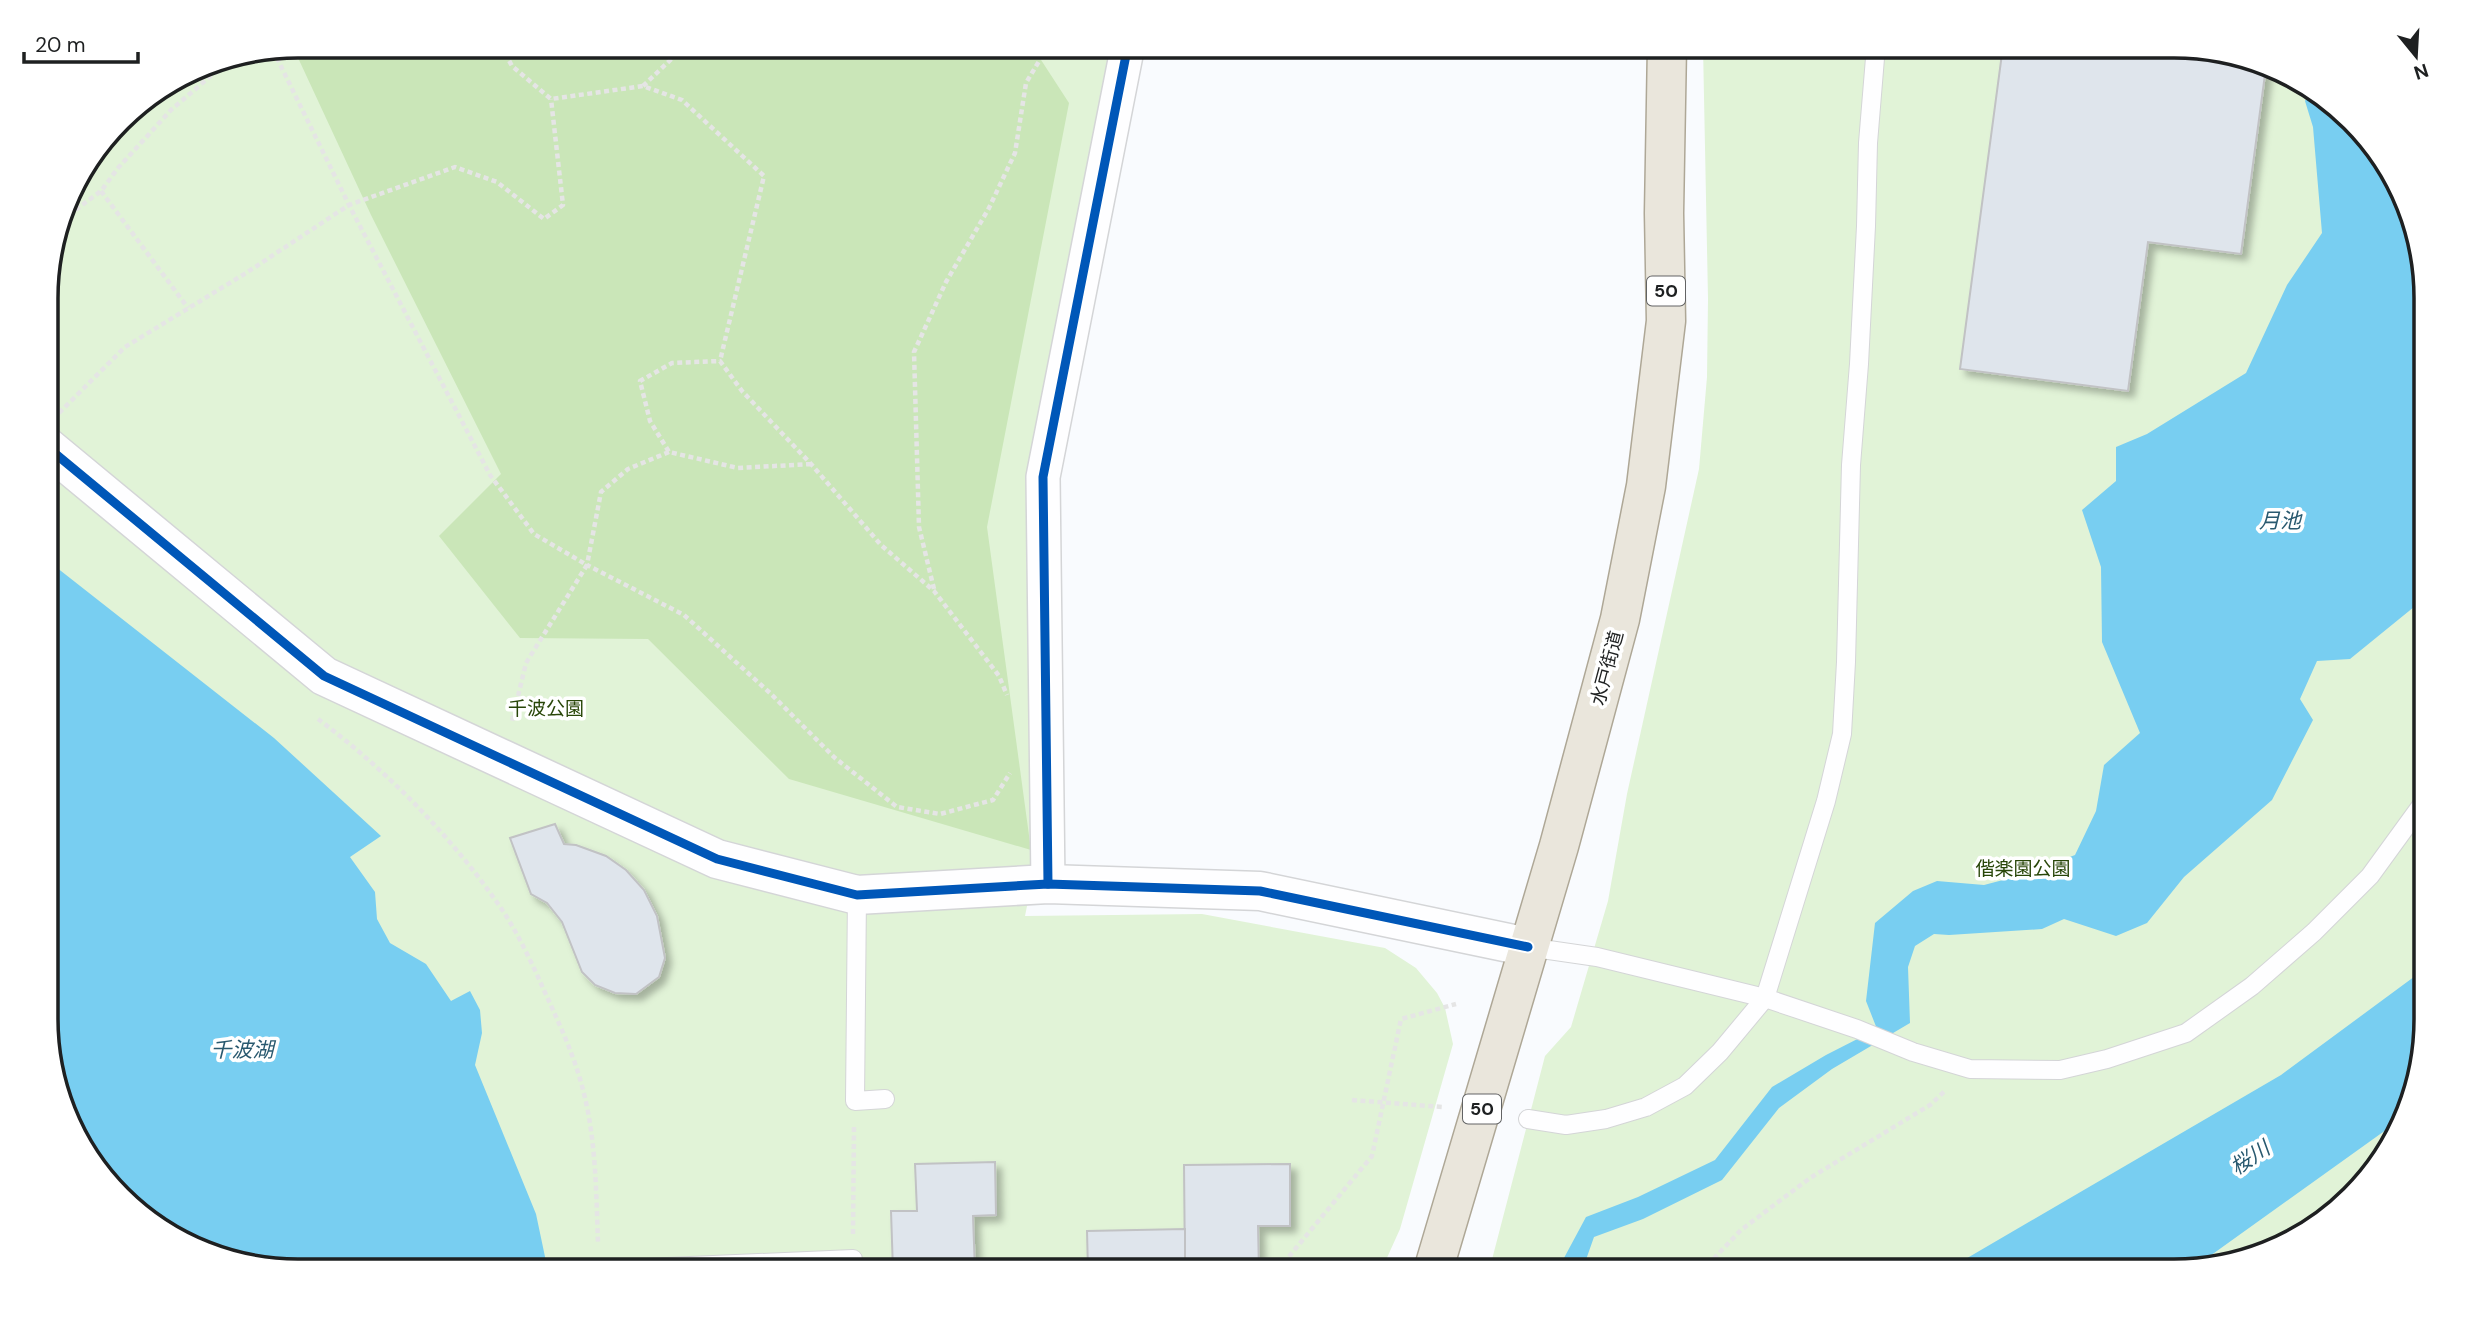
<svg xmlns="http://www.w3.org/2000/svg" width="2472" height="1317" font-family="'DM Sans','Noto Sans JP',sans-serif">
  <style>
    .green { fill: #e1f3d7 }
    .forest { fill: #cae6b8 }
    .water { fill: #78cef1 }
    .building { fill: #dfe5ec; stroke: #c1c2c4; stroke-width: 2; filter: url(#shadow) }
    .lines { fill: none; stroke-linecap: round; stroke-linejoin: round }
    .service-casing { stroke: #d4d5d7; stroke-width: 20 }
    .minor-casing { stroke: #d4d5d7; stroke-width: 36 }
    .tertiary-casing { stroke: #d4d5d7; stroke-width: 41 }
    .primary-casing { stroke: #aea796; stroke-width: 41 }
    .path { stroke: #e5e5e5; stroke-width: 4.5; stroke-dasharray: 5 3.5; stroke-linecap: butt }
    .service { stroke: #fefeff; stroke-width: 18 }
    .minor { stroke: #fefeff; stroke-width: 33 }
    .tertiary { stroke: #fefeff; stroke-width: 38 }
    .primary { stroke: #eae6dc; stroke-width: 38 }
    .cycleway-casing { stroke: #fff; stroke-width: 13 }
    .cycleway { stroke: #0057b8; stroke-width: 9 }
    .labels { text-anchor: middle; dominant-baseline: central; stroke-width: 7; stroke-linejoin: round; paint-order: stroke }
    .shield { fill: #fff; stroke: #626364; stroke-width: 2 }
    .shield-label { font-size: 18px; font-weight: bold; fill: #1e2021 }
    .street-label { font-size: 19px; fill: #1e2021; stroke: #fff }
    .park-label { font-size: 19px; fill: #284608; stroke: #fff }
    .water-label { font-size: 21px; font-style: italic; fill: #29596f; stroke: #fff }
    .rim { fill: none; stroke: #1e2021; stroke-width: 3.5 }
  </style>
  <defs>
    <filter id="shadow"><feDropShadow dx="6" dy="6" stdDeviation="3.5" flood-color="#0004"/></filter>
  </defs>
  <rect width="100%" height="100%" fill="#f9fbfe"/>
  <g class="green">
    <path d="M298,46H1130L1043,477L1036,861L1025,916L1202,914L1385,948L1416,968L1437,993L1445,1008L1453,1044L1400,1229L1381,1271H298L186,1245L88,1160L48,1052L46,281L72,186L131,108L202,65Z"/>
    <path d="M1703,46H2174L2286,72L2384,157L2424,265L2426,1019L2400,1131L2314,1229L2190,1271H1489L1545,1056L1571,1027L1608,901L1627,794L1699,469L1707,377L1708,299Z"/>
  </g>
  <path class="forest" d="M298,46H1032L1069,103L987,527L1031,850L789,779L648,639L520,638L439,536L501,474L371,215L293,47Z"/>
  <g class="water">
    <path d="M2309,92L2384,157L2424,265L2425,598L2350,659L2317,661L2300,699L2313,720L2272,800L2184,877L2147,923L2116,936L2064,919L2042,929L1949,935L1934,934L1915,946L1908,967L1910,1023L1832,1069L1779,1108L1722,1180L1643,1219L1594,1237L1582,1271H1557L1586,1217L1638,1197L1715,1160L1772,1087L1826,1055L1877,1029L1866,1001L1875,923L1913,891L1937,881L1984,885L2022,875L2075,855L2096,811L2104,765L2140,733L2102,642L2101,567L2082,510L2116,481V447L2147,434L2246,373L2287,285L2322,233L2313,127L2305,101Z"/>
    <path d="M47,560L274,738L381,836L350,857L375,892L377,919L390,943L426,964L451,1001L470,991L480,1010L482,1033L475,1065L536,1214L548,1271H298L186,1245L88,1160L48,1052Z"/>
    <path d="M2426,968V1019L2404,1117L2189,1271H1945L2281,1075Z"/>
  </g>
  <g class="building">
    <path d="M2003,46H2174L2266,67L2241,254L2148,242L2128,391L1960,369Z"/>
    <path d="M555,824L564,844L576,845L606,856L626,870L644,890L657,916L665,958L659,977L636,994L615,993L595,985L582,972L562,922L547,903L531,894L510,838Z"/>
    <path d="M995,1162L996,1215L973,1216L975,1271H893L891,1211H917L915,1164Z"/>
    <path d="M1290,1164V1226H1258L1259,1271H1185L1184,1165Z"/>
    <path d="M1185,1229V1271H1088L1087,1231Z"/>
  </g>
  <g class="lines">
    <defs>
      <g id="service">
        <path d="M857,895L855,1101L885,1099"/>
        <path d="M1528,947L1597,957L1765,998L1857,1029L1913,1052L1970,1069L2060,1070L2107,1059L2186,1033L2252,986L2314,932L2370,876L2426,799"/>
        <path d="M1528,1119L1566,1125L1606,1119L1646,1107L1685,1086L1720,1052L1765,998L1826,801L1842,734L1846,662L1851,465L1859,364L1866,226L1868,143L1876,46"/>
        <path d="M599,1270L853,1259"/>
      </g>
      <path id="minor" d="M1048,884L1043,477L1127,50L1130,46"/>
      <path id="tertiary" d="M46,446L324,676L717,859L857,895L1048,884L1260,891L1528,947"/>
      <path id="primary" d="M1433,1271L1559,846L1620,619L1646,486L1666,321L1664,213L1667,46"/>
    </defs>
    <use href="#service" class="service-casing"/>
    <use href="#minor" class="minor-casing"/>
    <use href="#tertiary" class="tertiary-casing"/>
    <use href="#primary" class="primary-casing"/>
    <g class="path">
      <path d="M501,46L512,66L551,99L643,86L682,100L764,176L720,361"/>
      <path d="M273,50L349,205L490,475L534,534L587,565L526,663L512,721"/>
      <path d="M643,86L685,46"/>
      <path d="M101,191L188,308"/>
      <path d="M62,220L101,191L118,168L171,110L213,74L246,56"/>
      <path d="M59,413L125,347L246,273L349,205L455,167L497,182L544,219L563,205L551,99"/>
      <path d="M669,452L628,469L601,492L587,565L684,615L770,693L835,758L897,807L940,814L993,800L1010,773"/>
      <path d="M811,464L738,468L669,452L650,421L640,381L672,363L720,361L742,391L811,464L881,545L934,591L999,676L1007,695"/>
      <path d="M934,589L919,527L914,352L946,282L989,208L1015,153L1026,83L1048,46"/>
      <path d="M318,719C385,769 448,833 496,901C520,934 536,973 553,1010C563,1032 573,1055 580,1079C596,1132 596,1188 598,1243"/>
      <path d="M1352,1100L1442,1107"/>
      <path d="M853,1234L854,1127"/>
      <path d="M1281,1271L1282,1265L1372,1156L1401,1019L1456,1004"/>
      <path d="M1702,1271L1741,1230L1810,1178L1930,1105L1946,1090"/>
    </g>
    <use href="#service" class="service"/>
    <use href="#minor" class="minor"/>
    <use href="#tertiary" class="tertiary"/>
    <use href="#primary" class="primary"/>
    <defs>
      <g id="cycleway">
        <path d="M46,446L324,676L717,859L857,895L1048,884L1260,891L1528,947"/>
        <path d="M1048,884L1043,477L1127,50L1130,46"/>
      </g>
    </defs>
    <use href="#cycleway" class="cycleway-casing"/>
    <use href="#cycleway" class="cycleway"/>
  </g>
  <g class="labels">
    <g class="shield">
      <rect x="1647" y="276.5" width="38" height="29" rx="5"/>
      <rect x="1463" y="1094.5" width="38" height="29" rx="5"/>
    </g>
    <g class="shield-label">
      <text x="1666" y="291">50</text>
      <text x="1482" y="1109">50</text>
    </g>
    <g class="street-label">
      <text transform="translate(1607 668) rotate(-75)">水戸街道</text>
    </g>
    <g class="park-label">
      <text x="546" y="708">千波公園</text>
      <text x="2023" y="868">偕楽園公園</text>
    </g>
    <g class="water-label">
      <text x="2280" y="521">月池</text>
      <text x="242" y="1050">千波湖</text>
      <text transform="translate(2250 1158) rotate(-34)">桜川</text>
    </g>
  </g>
  <path d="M0 0H2472V1317H0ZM298 58H2174A240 240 0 0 1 2414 298V1019A240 240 0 0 1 2174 1259H298A240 240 0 0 1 58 1019V298A240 240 0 0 1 298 58Z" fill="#fff" fill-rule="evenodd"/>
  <path class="rim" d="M298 58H2174A240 240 0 0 1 2414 298V1019A240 240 0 0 1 2174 1259H298A240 240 0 0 1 58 1019V298A240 240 0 0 1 298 58Z"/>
  <g transform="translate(2416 56) rotate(162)" stroke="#ffffff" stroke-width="5" paint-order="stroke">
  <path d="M0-5L12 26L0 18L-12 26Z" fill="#1e2021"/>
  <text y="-10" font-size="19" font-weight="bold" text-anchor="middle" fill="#1e2021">N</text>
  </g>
  <path d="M24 52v10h114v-10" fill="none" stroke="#1e2021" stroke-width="3.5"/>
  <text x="35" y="52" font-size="21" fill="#1e2021" stroke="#ffffff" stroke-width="5" paint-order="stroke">20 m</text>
</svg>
